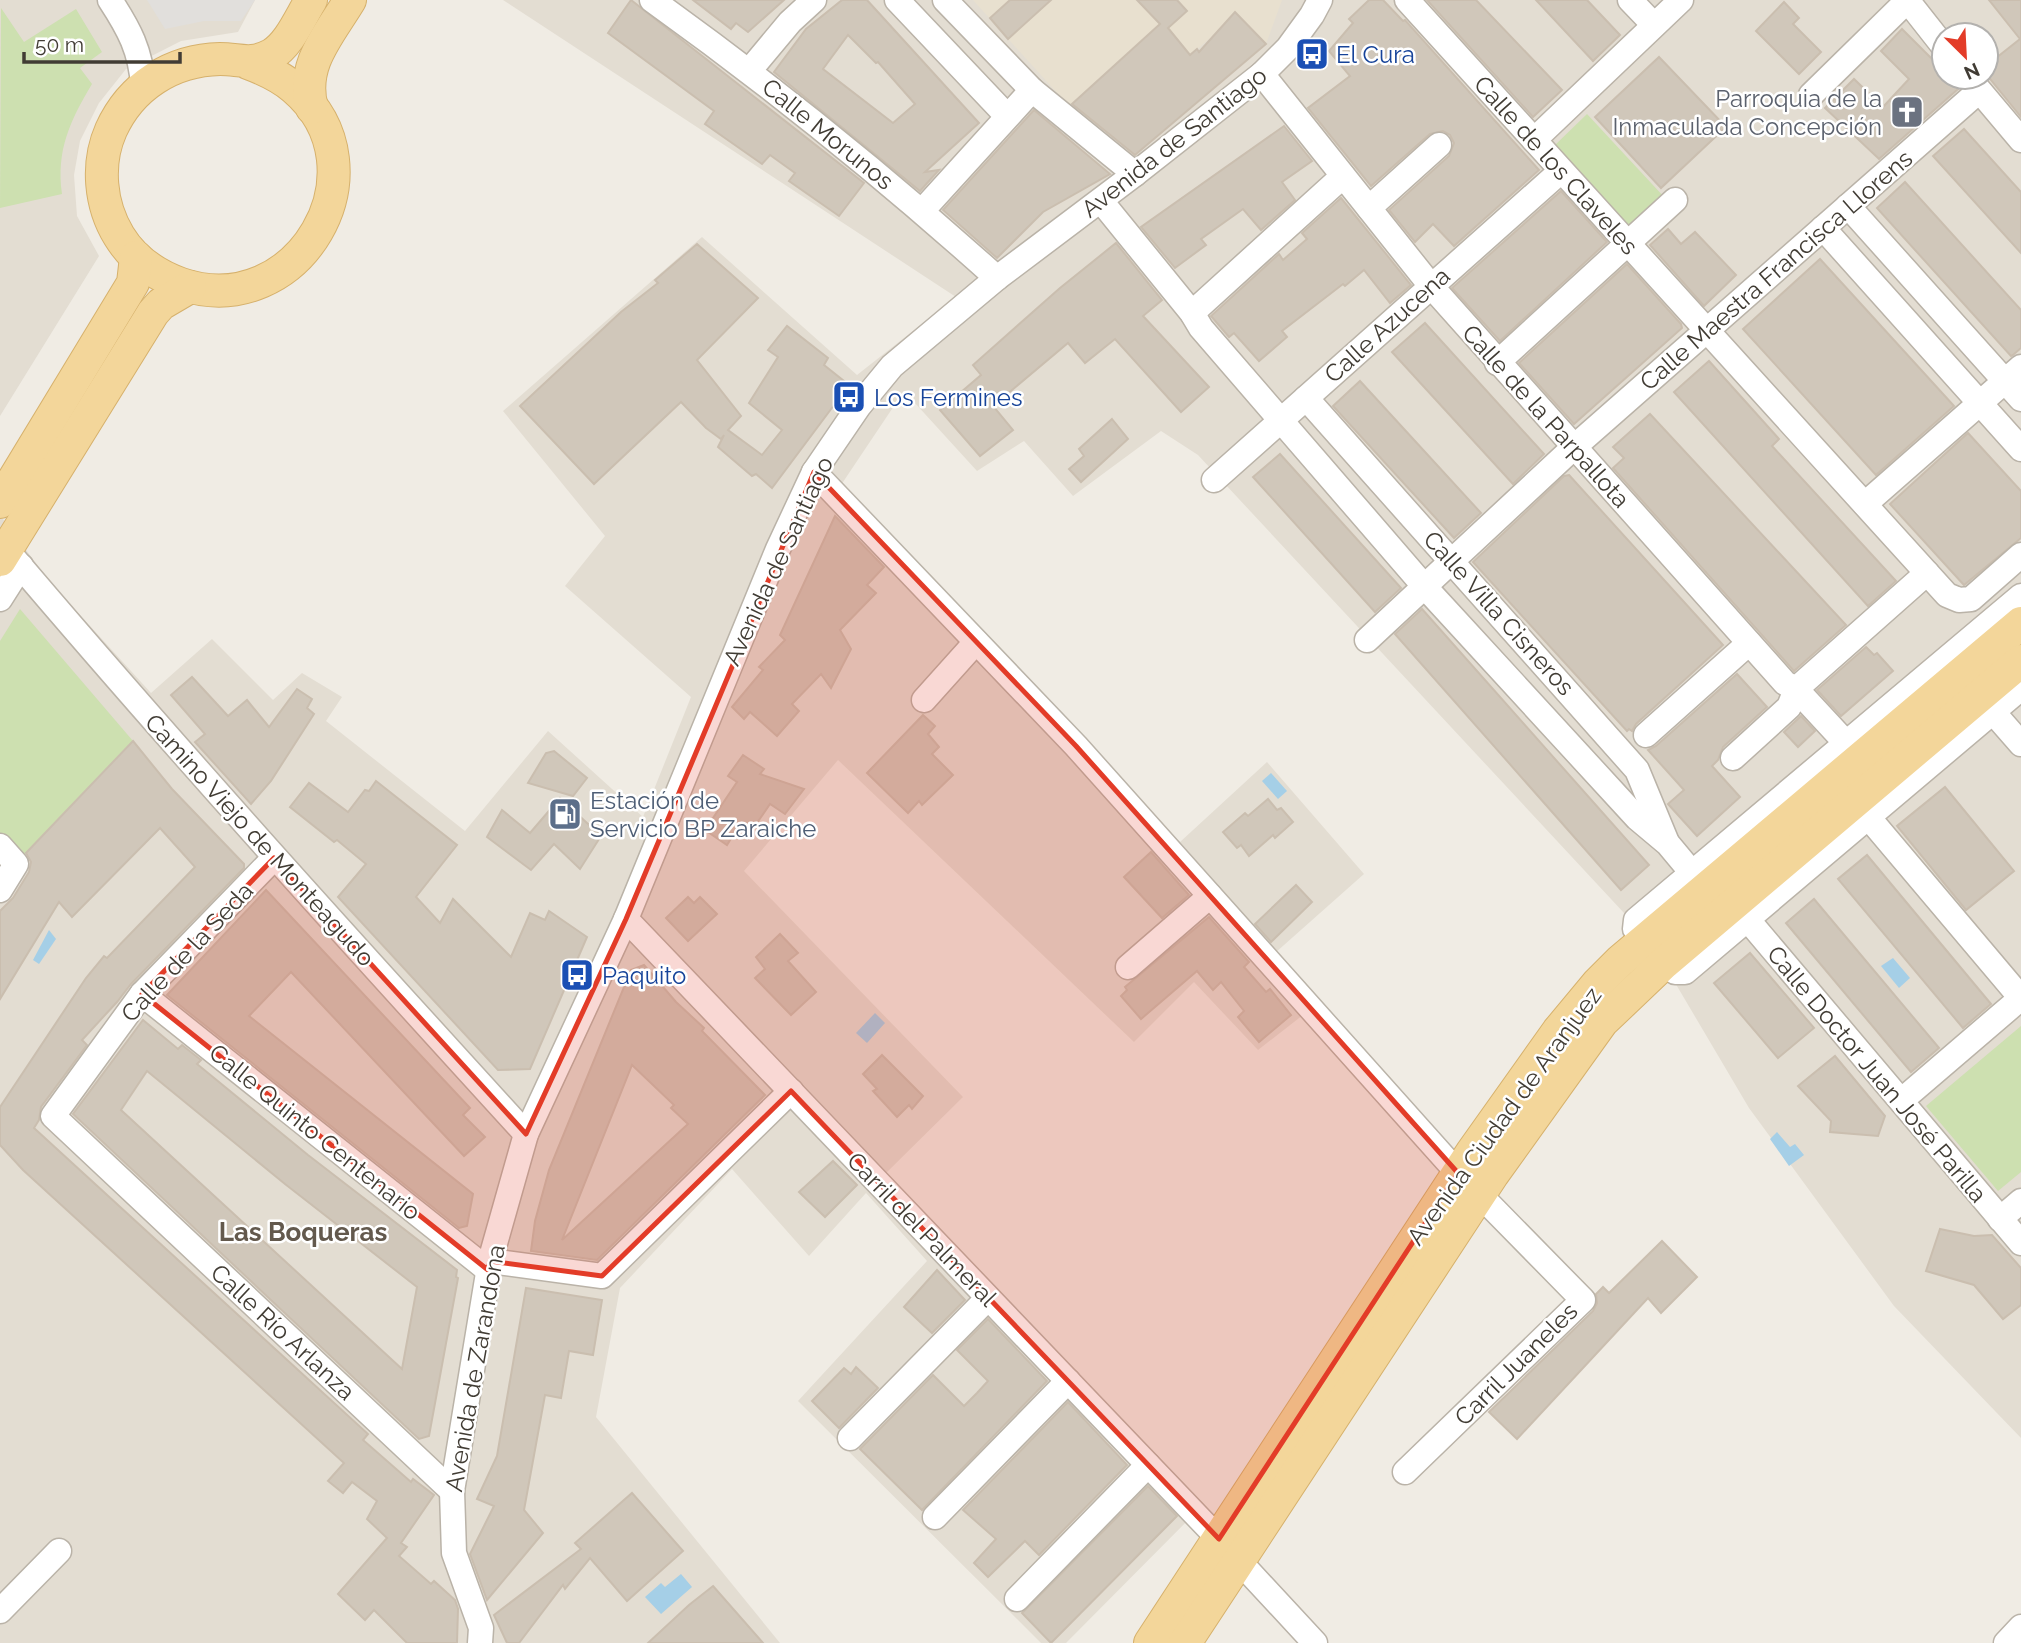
<svg xmlns="http://www.w3.org/2000/svg" width="2021" height="1643" font-family="Raleway,sans-serif">
  <style>
    .residential { fill: #e3ddd2; fill-rule: evenodd }
    .education { fill: #e8e0cf }
    .green { fill: #cde0b0 }
    .parking { fill: #e1dfdc }
    .water { fill: #a5cfe7 }
    .building { fill: #d0c7ba; stroke: #cabeaf; stroke-width: 2; fill-rule: evenodd }
    .lines { fill: none; stroke-linecap: round; stroke-linejoin: round }
    .minor-casing { stroke: #bab3a8; stroke-width: 27 }
    .major-casing { stroke: #d6b16c; stroke-width: 34 }
    .minor { stroke: #fff; stroke-width: 24 }
    .major { stroke: #f3d69a; stroke-width: 32 }
    .marked { fill: #e33c28; fill-opacity: 0.2; stroke: #e33c28; stroke-width: 5; stroke-linejoin: round }
    .labels { text-anchor: middle; dominant-baseline: central; stroke-width: 5; stroke-linejoin: round; paint-order: stroke }
    .transit-label { font-size: 24px; fill: #164399; stroke: #fff; text-anchor: start }
    .worship-label { font-size: 24px; fill: #5b616d; stroke: #fff; text-anchor: end }
    .street-label { font-size: 24px; fill: #413c34; stroke: #fff }
    .service-label { font-size: 24px; fill: #4e5e75; stroke: #fff; text-anchor: start }
    .neighbourhood-label { font-size: 26px; font-weight: bold; fill: #63594d; stroke: #fff }
  </style>
  <rect width="100%" height="100%" fill="#f0ece4"/>
  <g class="residential">
    <path d="M0,0H255L238,32L181,41L126,69L99,103L80,141L74,175L77,216L99,256L0,416Z"/>
    <path d="M503,0H2021V1438L1894,1306L1749,1108L1651,942L1198,455L1161,431L1073,496L1024,441L977,471L904,391L841,485L1180,842L1267,762L1364,874L1275,953L1321,1001L1258,1050L1194,982L1134,1042L838,760L744,871L963,1097L884,1175L1204,1504L1066,1643H1041L798,1401L927,1261L866,1193L809,1256L732,1169L620,1288L596,1417L780,1643H0V515L50,582L151,693L212,639L273,700L302,673L342,697L326,721L465,831L548,731L643,817L691,697L565,586L605,536L503,411L702,237L857,375L956,297ZM1944,35H1986V77H1944Z"/>
  </g>
  <path class="education" d="M973,0H1282L1266,44L1235,13L1214,35L1190,55L1181,43L1157,63L1140,43L1069,106Z"/>
  <g class="green">
    <path d="M1,8L24,42L76,9L102,52L80,68L92,84C70,121 56,150 62,194L0,208Z"/>
    <path d="M1587,114L1678,212L1644,245L1554,146Z"/>
    <path d="M20,609L133,741L21,858L0,846V641Z"/>
    <path d="M2021,1026V1172L1998,1191L1926,1106Z"/>
  </g>
  <path class="parking" d="M147,0H255L241,21H204L165,29Z"/>
  <g class="water">
    <path d="M1271,773L1287,791L1278,799L1262,781Z"/>
    <path d="M49,930L56,939L39,964L33,960Z"/>
    <path d="M1893,958L1910,978L1899,988L1881,966Z"/>
    <path d="M875,1013L885,1023L867,1043L856,1033Z"/>
    <path d="M1777,1132L1790,1147L1795,1144L1804,1155L1789,1166L1770,1139Z"/>
    <path d="M681,1574L692,1587L661,1614L645,1597L661,1583L665,1587Z"/>
  </g>
  <g class="building">
    <path d="M631,0L864,183L839,216L789,181L795,173L770,155L762,164L705,124L714,111L608,33Z"/>
    <path d="M693,0H784L748,32L736,23L731,29Z"/>
    <path d="M842,0H867L979,123L925,172L939,170L920,191L774,72L806,29ZM848,35L876,63L878,62L915,104L893,123L823,69Z"/>
    <path d="M1010,0H1051L1008,39L990,18Z"/>
    <path d="M1137,0H1177L1187,11L1168,28L1190,55L1197,49L1199,52L1235,12L1266,44L1135,155L1072,104L1160,24Z"/>
    <path d="M1369,0H1383L1403,21L1405,20L1539,170L1454,246L1433,224L1415,242L1389,210L1449,156L1454,143L1450,135L1443,131L1430,134L1371,186L1308,108L1350,76L1329,51L1353,23L1349,19Z"/>
    <path d="M1427,0H1476L1562,90L1533,117Z"/>
    <path d="M1536,0H1587L1620,35L1593,61Z"/>
    <path d="M1989,0H2021V117L1986,74V66L2020,39Z"/>
    <path d="M1784,2L1799,18L1793,24L1821,52L1799,74L1756,31Z"/>
    <path d="M1902,29L1944,71V77H1949L1958,89L1879,159L1825,108L1854,79L1883,107L1909,79L1881,51Z"/>
    <path d="M1659,57L1726,127L1661,188L1595,117Z"/>
    <path d="M1034,110L1110,174L1043,212L997,258L943,210Z"/>
    <path d="M1284,126L1312,161L1282,182L1295,200L1261,230L1243,209L1201,239L1206,245L1175,268L1141,227Z"/>
    <path d="M1964,129L2021,192V253L1933,156Z"/>
    <path d="M1905,182L2021,310V348L2013,355L2011,356L1877,208Z"/>
    <path d="M1561,191L1607,242L1500,341L1452,288Z"/>
    <path d="M1341,198L1411,285L1390,303L1364,270L1345,286L1343,284L1282,331L1287,337L1259,361L1234,333L1229,337L1211,316L1279,254L1283,260L1307,239L1302,233Z"/>
    <path d="M1668,229L1681,244L1695,232L1736,275L1704,306L1650,245Z"/>
    <path d="M1116,243L1162,300L1143,316L1209,387L1181,412L1115,339L1085,363L1068,343L993,406L1013,430L980,456L940,410L981,375L973,365L1060,288Z"/>
    <path d="M697,244L758,298L697,360L741,416L728,430L762,455L782,430L749,403L778,357L768,350L787,326L828,358L824,365L849,385L772,488L756,474L752,476L718,447L724,435L721,439L706,428L681,402L594,484L520,406L621,312L658,283L655,280Z"/>
    <path d="M1820,259L1954,406L1876,475L1743,329Z"/>
    <path d="M1627,264L1681,324L1682,328L1574,424L1519,363Z"/>
    <path d="M1425,323L1544,454L1513,484L1392,352Z"/>
    <path d="M1709,361L1779,439L1772,446L1896,581L1868,606L1674,392Z"/>
    <path d="M1360,381L1481,513L1454,538L1333,406Z"/>
    <path d="M1650,414L1846,625L1794,671L1613,468L1624,458L1613,447Z"/>
    <path d="M1112,419L1128,439L1081,482L1069,469L1084,456L1079,449Z"/>
    <path d="M1968,433L2021,491V538L1964,585L1890,504Z"/>
    <path d="M1280,454L1401,588L1375,612L1253,477Z"/>
    <path d="M1569,475L1723,645L1636,724L1632,731L1629,729L1627,731L1473,562L1564,476Z"/>
    <path d="M835,516L884,567L867,585L876,593L840,630L851,649L831,688L821,674L792,704L799,711L777,736L750,712L744,719L732,707L763,670L759,667L785,640L780,635Z"/>
    <path d="M1422,609L1649,865L1621,890L1395,634Z"/>
    <path d="M1866,647L1874,655L1877,653L1893,671L1841,716L1817,690Z"/>
    <path d="M1737,674L1767,707L1723,747L1718,760L1712,766L1740,797L1697,836L1668,804L1684,790L1648,750L1656,746Z"/>
    <path d="M192,677L228,716L247,700L269,727L297,689L312,699L307,708L314,714L271,781L251,804L195,742L205,734L171,695Z"/>
    <path d="M923,715L935,726L928,734L939,747L932,754L953,775L922,805L919,801L908,813L867,773Z"/>
    <path d="M1801,716L1815,731L1798,747L1784,732Z"/>
    <path d="M133,741L172,789L244,864V868L131,984L117,1002L82,1040L87,1045L41,1107L39,1120L34,1128L368,1434L363,1440L411,1482L413,1479L434,1495L401,1543L407,1547L399,1556L431,1584L434,1581L455,1600L458,1609L457,1643H407L374,1610L365,1620L338,1594L387,1538L367,1519L377,1501L352,1482L343,1493L328,1481L344,1463L23,1170L0,1145V1107L86,978L104,956L107,958L195,867L160,828L72,917L59,902L0,999V911L13,898L29,872L31,862L26,853Z"/>
    <path d="M554,751L587,778L573,796L528,783L546,753Z"/>
    <path d="M743,755L764,769L760,774L804,789L785,814L770,804L746,839L735,832L727,845L705,830L737,782L728,776Z"/>
    <path d="M376,781L457,845L416,897L440,923L453,899L511,957L530,913L545,920L549,911L587,937L530,1069L498,1070L338,897L366,864L337,840L334,842L290,807L309,783L348,812L365,790L369,791Z"/>
    <path d="M1945,787L2014,871L1966,910L1897,826Z"/>
    <path d="M560,798L601,836L580,869L554,844L531,870L487,837L502,810L530,833Z"/>
    <path d="M1268,799L1277,810L1281,808L1293,822L1275,838L1273,835L1249,856L1241,845L1237,848L1223,832L1245,813L1248,816Z"/>
    <path d="M1151,852L1189,895L1162,918L1124,877Z"/>
    <path d="M1867,855L1991,1004L1963,1028L1838,879Z"/>
    <path d="M1296,885L1312,902L1271,942L1255,924Z"/>
    <path d="M266,890L470,1108L463,1115L485,1137L464,1156L291,972L249,1016L473,1194L467,1226L459,1228L167,995Z"/>
    <path d="M688,897L694,903L700,897L717,914L688,941L666,918Z"/>
    <path d="M1814,899L1939,1048L1911,1072L1786,923Z"/>
    <path d="M1209,917L1249,962L1244,967L1266,992L1270,989L1291,1015L1259,1042L1238,1017L1244,1011L1221,982L1213,990L1197,971L1141,1019L1121,996L1127,990L1125,987Z"/>
    <path d="M780,934L798,953L788,961L816,992L791,1015L755,978L765,969L756,957Z"/>
    <path d="M1750,953L1814,1028L1778,1058L1714,983Z"/>
    <path d="M644,965L676,1002L704,1028L702,1031L765,1095L597,1260L531,1251L535,1221L549,1170L631,970ZM632,1065L674,1105L671,1108L688,1124L562,1240Z"/>
    <path d="M143,1020L178,1049L182,1045L201,1060L197,1064L308,1155L457,1270L456,1277L458,1278L429,1436L419,1439L73,1114ZM147,1071L285,1184L417,1287L402,1369L121,1110Z"/>
    <path d="M882,1055L923,1096L912,1109L909,1105L897,1117L873,1091L877,1089L863,1074Z"/>
    <path d="M1835,1056L1885,1116L1878,1136L1830,1132L1831,1121L1798,1086Z"/>
    <path d="M833,1161L857,1185L825,1217L799,1192Z"/>
    <path d="M1940,1229L1974,1236L1992,1235L2021,1268V1305L2003,1319L1974,1285L1926,1271Z"/>
    <path d="M1662,1241L1697,1277L1661,1313L1648,1298L1517,1439L1489,1412L1593,1311L1597,1303L1596,1294L1603,1287L1609,1293Z"/>
    <path d="M937,1270L965,1300L932,1333L904,1307Z"/>
    <path d="M526,1288L602,1300L593,1355L569,1351L561,1398L545,1395L524,1510L543,1533L487,1600L470,1554L494,1506L477,1499L497,1456Z"/>
    <path d="M988,1319L1047,1381L922,1510L860,1449L933,1375L964,1406L977,1393L988,1381L957,1350Z"/>
    <path d="M856,1367L878,1388L839,1428L812,1401L844,1368L851,1374Z"/>
    <path d="M1068,1402L1127,1465L1039,1555L1025,1541L988,1577L974,1563L996,1539L963,1510Z"/>
    <path d="M1148,1486L1177,1516L1051,1643L1022,1613Z"/>
    <path d="M632,1493L683,1551L627,1601L590,1558L565,1589L563,1585L519,1643H507L494,1615L581,1549L575,1543Z"/>
    <path d="M713,1586L763,1643H648L689,1605Z"/>
  </g>
  <g class="lines">
    <defs>
      <g id="minor">
        <path d="M110,0C129,29 141,51 143,86"/>
        <path d="M652,0C772,86 887,179 997,278"/>
        <path d="M897,0L1007,116"/>
        <path d="M945,0L1032,90"/>
        <path d="M1407,0L1947,595L1959,600L1971,599L2021,555"/>
        <path d="M1630,0L1654,25"/>
        <path d="M1907,0L1944,47"/>
        <path d="M750,70L790,22L814,0"/>
        <path d="M1262,74L1431,286L1785,683L1796,689L1846,743"/>
        <path d="M1968,77L2021,140"/>
        <path d="M1811,95L1907,1"/>
        <path d="M1534,140L1681,0"/>
        <path d="M1101,201L1192,313L1201,328L1424,586L1637,818L1668,844L1693,874L1748,920L2021,1243"/>
        <path d="M1848,206L2021,399"/>
        <path d="M1369,208L1439,145"/>
        <path d="M922,211L1032,90L1135,174"/>
        <path d="M1823,228L2021,449"/>
        <path d="M1192,313L1343,176"/>
        <path d="M1497,363L1675,200"/>
        <path d="M1306,398L1637,770L1666,840"/>
        <path d="M814,472L1076,746L1458,1173"/>
        <path d="M1214,480L1561,171"/>
        <path d="M1865,504L2021,367"/>
        <path d="M0,542C171,744 348,939 526,1134"/>
        <path d="M2021,596L1636,920L1635,929L1664,963L1675,972H1685L2021,688"/>
        <path d="M0,599L21,566"/>
        <path d="M1367,640L1573,448L1979,91"/>
        <path d="M924,700L976,642"/>
        <path d="M1993,712L2021,744"/>
        <path d="M1646,735L1749,643"/>
        <path d="M1733,758L1789,707L1796,689L1927,573"/>
        <path d="M1869,818L2021,998"/>
        <path d="M0,846L16,864L0,890"/>
        <path d="M274,858L142,994L53,1116L452,1491"/>
        <path d="M626,919L1219,1539"/>
        <path d="M1128,967L1210,896"/>
        <path d="M142,994L488,1270"/>
        <path d="M1902,1100L2021,998"/>
        <path d="M2000,1219L2021,1201"/>
        <path d="M490,1261L602,1276L791,1091"/>
        <path d="M850,1438L988,1298"/>
        <path d="M1405,1472L1583,1300L1479,1194"/>
        <path d="M935,1517L1068,1381"/>
        <path d="M1239,1561L1315,1643"/>
        <path d="M1017,1599L1148,1465"/>
        <path d="M0,1611L59,1551"/>
        <path d="M480,1643L481,1628L454,1553L452,1491L490,1261L526,1134L626,919L778,549L814,472L859,406L892,366L997,278L1135,174L1262,74L1288,48L1312,15L1320,0"/>
        <path d="M2006,1643L2021,1627"/>
      </g>
      <g id="major">
        <path d="M248,63C264,69 280,76 294,88C389,169 298,324 181,284C156,275 133,259 119,236C100,205 96,164 111,130C131,86 172,60 220,59C240,59 250,66 271,55C289,45 300,18 311,0"/>
        <path d="M312,108C300,65 329,35 350,0"/>
        <path d="M0,502L133,283L136,257"/>
        <path d="M0,560L153,313L161,304L190,287"/>
        <path d="M1150,1643L1472,1152L1558,1031L1598,983L1620,961L2021,623"/>
        <path d="M1185,1643L1493,1174L1602,1022L1664,963L2021,661"/>
      </g>
    </defs>
    <use href="#minor" class="minor-casing"/>
    <use href="#major" class="major-casing"/>
    <use href="#minor" class="minor"/>
    <use href="#major" class="major"/>
  </g>
  <path class="marked" d="M814,472L1076,746L1458,1173L1219,1539L791,1091L602,1276L490,1261L488,1270L142,994L274,858L526,1134L626,919Z"/>
  <defs>
    <symbol id="bus-square" viewBox="-11 -11 22 22"><rect x="-9" y="-9" width="18" height="18" rx="4" fill="#1a4fb4" stroke="#fff"/><path d="M-5-6H5V4H4V6H2V4H-2V6H-4V4H-5ZM-3.5-4V0h7V-4ZM-3.5 1.2v1.5H-2V1.2ZM2 1.2v1.5H3.5V1.2Z" fill="#fff"/></symbol>
    <symbol id="church-square" viewBox="-11 -11 22 22"><rect x="-9" y="-9" width="18" height="18" rx="4" fill="#6b7280" stroke="#fff"/><path d="M-1.2-6h2.4v3.5h3.3v2.4h-3.3V6h-2.4V-.1h-3.3v-2.4h3.3Z" fill="#fff"/></symbol>
    <symbol id="fuel-square" viewBox="-11 -11 22 22"><rect x="-9" y="-9" width="18" height="18" rx="4" fill="#5c6f8a" stroke="#fff"/><path d="M-5.5-6h7V0h2V4h1.3V-2.5L3-4.5l.8-.8L6-3V5H2.5V1h-1V6h-7ZM-4.2-4.7v3.2H.2V-4.7Z" fill="#fff"/></symbol>
  </defs>
  <g fill-rule="evenodd">
    <use href="#bus-square" x="1293" y="35" width="38" height="38"/>
    <use href="#church-square" x="1888" y="93" width="38" height="38"/>
    <use href="#bus-square" x="830" y="378" width="38" height="38"/>
    <use href="#fuel-square" x="546" y="795" width="38" height="38"/>
    <use href="#bus-square" x="558" y="956" width="38" height="38"/>
  </g>
  <g class="labels">
    <g class="transit-label">
      <text x="1336" y="54">El Cura</text>
      <text x="874" y="397">Los Fermines</text>
      <text x="602" y="975">Paquito</text>
    </g>
    <g class="worship-label">
      <text x="1882" y="98">Parroquia de la<tspan x="1882" dy="28">Inmaculada Concepción</tspan></text>
    </g>
    <g class="street-label">
      <text transform="translate(828 134) rotate(39)">Calle Morunos</text>
      <text transform="translate(1174 142) rotate(-38)">Avenida de Santiago</text>
      <text transform="translate(1556 165) rotate(48)">Calle de los Claveles</text>
      <text transform="translate(1776 270) rotate(-41)">Calle Maestra Francisca Llorens</text>
      <text transform="translate(1387 325) rotate(-42)">Calle Azucena</text>
      <text transform="translate(1546 416) rotate(48)">Calle de la Parpallota</text>
      <text transform="translate(778 561) rotate(-65)">Avenida de Santiago</text>
      <text transform="translate(1499 613) rotate(48)">Calle Villa Cisneros</text>
      <text transform="translate(260 840) rotate(48)">Camino Viejo de Monteagudo</text>
      <text transform="translate(187 952) rotate(-47)">Calle de la Seda</text>
      <text transform="translate(1877 1074) rotate(50)">Calle Doctor Juan José Parilla</text>
      <text transform="translate(1504 1116) rotate(-54)">Avenida Ciudad de Aranjuez</text>
      <text transform="translate(315 1132) rotate(39)">Calle Quinto Centenario</text>
      <text transform="translate(922 1229) rotate(46)">Carril del Palmeral</text>
      <text transform="translate(283 1332) rotate(43)">Calle Río Arlanza</text>
      <text transform="translate(1516 1364) rotate(-45)">Carril Juaneles</text>
      <text transform="translate(475 1368) rotate(-80)">Avenida de Zarandona</text>
    </g>
    <g class="service-label">
      <text x="590" y="800">Estación de<tspan x="590" dy="28">Servicio BP Zaraiche</tspan></text>
    </g>
    <g class="neighbourhood-label">
      <text x="303" y="1232">Las Boqueras</text>
    </g>
  </g>
  <g transform="translate(1965 56) rotate(156)"><circle r="33" fill="#ffffff" stroke="#b3b1ae" stroke-width="2"/>
  <path d="M0-5L12 26L0 18L-12 26Z" fill="#e33c28"/>
  <text y="-10" font-size="19" font-weight="bold" text-anchor="middle" fill="#413c34">N</text>
  </g>
  <path d="M24 52v10h156v-10" fill="none" stroke="#413c34" stroke-width="3.5"/>
  <text x="35" y="52" font-size="21" fill="#413c34" stroke="#ffffff" stroke-width="5" paint-order="stroke">50 m</text>
</svg>
